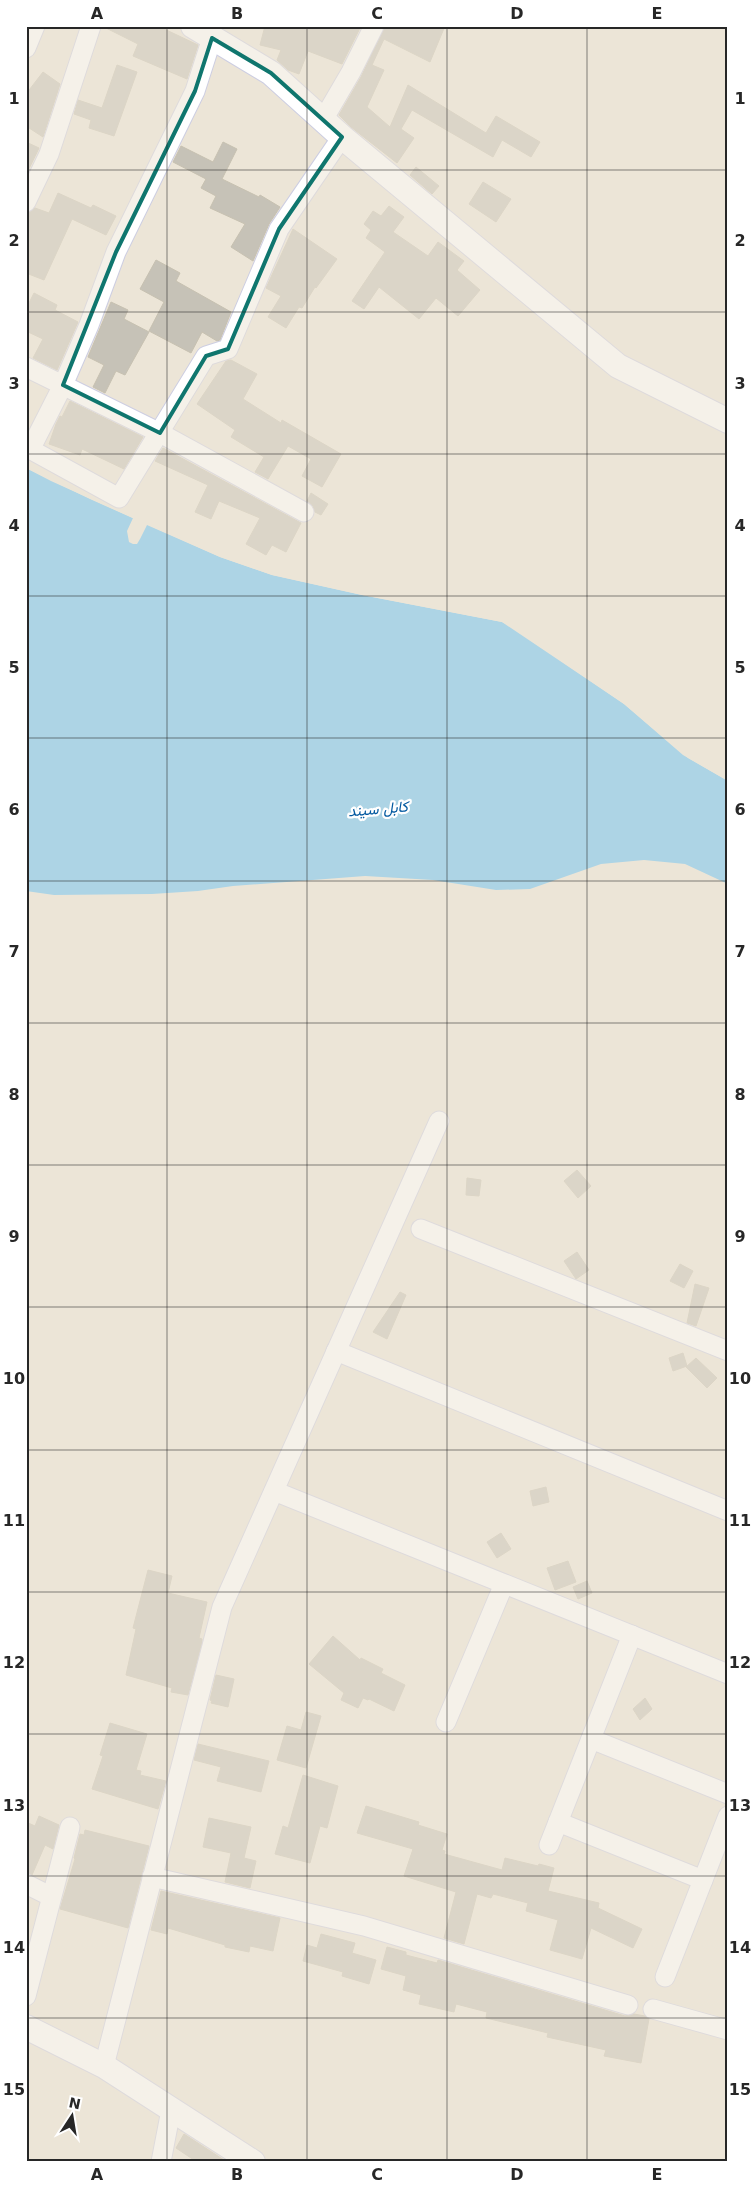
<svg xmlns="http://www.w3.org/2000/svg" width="754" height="2188" font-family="'DejaVu Sans',Vazirmatn,sans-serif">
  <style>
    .water { fill: #60bff7 }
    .pier { fill: #ece5d7 }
    .building { fill: #c6c2b7; stroke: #c7c1b1 }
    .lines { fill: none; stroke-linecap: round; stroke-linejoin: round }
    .minor-casing { stroke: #cdcee2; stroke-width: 21 }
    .tertiary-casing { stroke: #cdcee2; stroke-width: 26 }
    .minor { stroke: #fff; stroke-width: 19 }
    .tertiary { stroke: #fff; stroke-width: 24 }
    .marked { fill: none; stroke: #0f766e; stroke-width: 4; stroke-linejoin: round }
    .grid { fill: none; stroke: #272727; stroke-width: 1; stroke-opacity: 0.55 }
    .labels { text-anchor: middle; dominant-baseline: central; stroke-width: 4.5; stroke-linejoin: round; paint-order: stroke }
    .water-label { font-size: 15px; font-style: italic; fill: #0359a0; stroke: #fff }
    .neatline { fill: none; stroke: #272727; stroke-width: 2 }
    .grid-label { font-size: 16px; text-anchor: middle; font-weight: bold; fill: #272727 }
  </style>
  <rect width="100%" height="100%" fill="#ece5d7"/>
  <path class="water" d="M26,468L90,499L220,557L272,575L362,595L502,622L510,626L624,704L688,758L728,781V884L685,864L644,860L601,864L530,889L496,890L433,880L365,876L233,886L198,891L152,894L54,895L26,891Z"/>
  <path class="pier" d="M26,465L91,497L221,555L272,572L362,593L503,620L625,702L685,753L728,778V781L683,755L624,704L502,622L362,595L272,575L220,557L147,525L140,539L137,544H133L129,542L127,531L133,518L51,481L26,468Z"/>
  <g class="building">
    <path d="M102,26H158L198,45L187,79L133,56L138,44Z"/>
    <path d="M265,26H361L342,64L308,51L299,74L288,70L277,60L281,50L260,45Z"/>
    <path d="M385,26H445L430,62L384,39L372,65L384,70L367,107L390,127L408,85L486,133L496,116L540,142L531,157L502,140L493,157L412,110L401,129L414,138L397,163L351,127L339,115L361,77Z"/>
    <path d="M117,65L137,72L114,136L89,128L91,120L74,114L78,100L102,108Z"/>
    <path d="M43,72L60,84L43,137L26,126V94Z"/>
    <path d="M26,142L39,148L26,175Z"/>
    <path d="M223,142L237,149L222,179L259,197L260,195L280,207L269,224L253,261L231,247L245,224L210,208L216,196L201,188L206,179L173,162L181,146L213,162Z"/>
    <path d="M416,167L439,186L432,194L410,175Z"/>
    <path d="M483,182L511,199L496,222L469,204Z"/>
    <path d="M58,193L91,208L93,205L116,216L106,235L72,219L44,280L26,273V213L35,208L49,213Z"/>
    <path d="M389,206L404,217L393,232L428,256L438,242L464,261L457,270L480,290L458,316L436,298L419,319L379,287L364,309L352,301L385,252L366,238L371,230L364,224L373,211L381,216Z"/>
    <path d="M293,229L337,259L316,288L315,287L302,308L299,307L286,328L268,317L281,296L266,288Z"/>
    <path d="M156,260L180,273L176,281L231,312L220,340L217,341L202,332L191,353L149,331L164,302L140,289Z"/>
    <path d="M34,293L57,305L55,310L78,322L57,370L33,358L43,339L26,331V309Z"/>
    <path d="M111,302L128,310L124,319L149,332L125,375L116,371L105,393L93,387L104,365L88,357Z"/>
    <path d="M231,360L257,374L243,399L281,423L282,420L341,454L322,487L302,476L311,459L288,446L268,479L255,472L264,457L231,437L235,430L197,404L226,361Z"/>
    <path d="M70,401L143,437L124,469L82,449L80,455L49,444L56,424L60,416L62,417Z"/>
    <path d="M163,448L301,523L286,552L272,545L266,555L246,544L260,518L219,501L211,519L195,512L208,485L155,461Z"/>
    <path d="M311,493L328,504L321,515L315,512L313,506L307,501Z"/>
    <path d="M577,1170L591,1186L578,1198L564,1181Z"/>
    <path d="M467,1178L481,1180L479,1196L466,1195Z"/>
    <path d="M577,1252L589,1270L576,1279L564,1261Z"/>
    <path d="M680,1264L693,1271L684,1288L670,1281Z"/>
    <path d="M695,1284L709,1288L696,1326L687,1323Z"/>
    <path d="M400,1292L406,1295L387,1339L373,1332Z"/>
    <path d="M683,1353L687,1366L673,1371L669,1358Z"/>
    <path d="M696,1358L717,1378L707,1388L686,1367Z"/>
    <path d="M546,1487L549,1502L533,1506L530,1491Z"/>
    <path d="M501,1533L511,1549L497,1558L487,1542Z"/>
    <path d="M568,1561L576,1582L555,1590L547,1568Z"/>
    <path d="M148,1570L172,1576L168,1593L207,1602L199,1638L202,1639V1642L188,1695L171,1692L172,1688L126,1675L136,1629L133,1628Z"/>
    <path d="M587,1581L592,1593L578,1599L573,1587Z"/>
    <path d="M333,1636L360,1660L361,1658L383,1669L381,1673L405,1685L394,1711L369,1699L368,1700L363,1698L358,1708L341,1700L344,1693L309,1664Z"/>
    <path d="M216,1675L234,1679L228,1707L211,1703L212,1701L210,1700Z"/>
    <path d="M645,1698L652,1709L640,1720L633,1709Z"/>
    <path d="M306,1712L321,1716L306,1768L277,1760L287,1726L301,1730Z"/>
    <path d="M110,1723L147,1734L136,1770L141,1771L140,1775L166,1781L158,1809L92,1789L103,1756L100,1755Z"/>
    <path d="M198,1744L269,1761L261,1792L217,1781L221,1767L194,1760Z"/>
    <path d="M303,1775L338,1786L327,1828L320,1826L310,1863L275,1854L283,1826L288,1828Z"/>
    <path d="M366,1806L419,1822L418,1825L447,1834L442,1850L445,1851L444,1854L502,1870L505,1858L538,1866L539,1864L554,1868L548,1891L599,1903L598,1908L642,1929L633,1948L591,1928L582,1959L550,1950L558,1920L526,1911L528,1903L493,1894L491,1898L477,1894L464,1944L444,1938L456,1892L404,1876L413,1849L357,1833Z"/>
    <path d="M39,1816L59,1825L53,1849L45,1845L32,1875L26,1873V1822L35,1826Z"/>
    <path d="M209,1818L251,1827L244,1858L256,1861L250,1888L225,1882L231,1853L203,1847Z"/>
    <path d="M85,1830L149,1846L128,1928L60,1909L75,1859L74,1858L80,1834L84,1835Z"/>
    <path d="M161,1891L280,1918L273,1951L250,1946L249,1952L225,1947V1945L168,1928L167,1934L151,1930Z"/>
    <path d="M321,1934L355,1943L352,1953L376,1960L369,1984L342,1976L343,1972L303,1961L307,1945L317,1948Z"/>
    <path d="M387,1947L406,1952V1955L437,1963L438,1960L625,2016L634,2014L645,2016L649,2019L641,2063L604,2056L606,2050L547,2037L548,2033L486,2018L487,2012L456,2004L454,2012L419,2004L421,1995L403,1990L406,1976L381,1969Z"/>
    <path d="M184,2134L227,2162H197L176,2148Z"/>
  </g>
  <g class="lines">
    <defs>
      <g id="minor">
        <path d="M26,48L35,26"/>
        <path d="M323,120L351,72L374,26"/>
        <path d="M26,202L49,154L91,26"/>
        <path d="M26,367L160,433L304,512"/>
        <path d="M26,447L119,498L206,356L228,349L279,229L342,137"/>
        <path d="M31,448L63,385L89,325L116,252L195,91L212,38"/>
        <path d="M421,1229L728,1351"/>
        <path d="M336,1351L728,1511"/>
        <path d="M274,1491L728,1674"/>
        <path d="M446,1722L504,1584"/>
        <path d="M591,1739L728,1794"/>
        <path d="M558,1822L703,1880"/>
        <path d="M549,1845L632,1635"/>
        <path d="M152,1877L364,1926L628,2005"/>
        <path d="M26,1884L50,1896"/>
        <path d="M665,1977L728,1816"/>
        <path d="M26,1996L70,1827"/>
        <path d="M653,2009L728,2030"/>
        <path d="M104,2066L222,1607L439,1121"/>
        <path d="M161,2162L171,2110"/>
      </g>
      <g id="tertiary">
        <path d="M193,26L271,73L342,137L618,366L728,421"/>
        <path d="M26,2027L104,2066L253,2162"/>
      </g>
    </defs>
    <use href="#minor" class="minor-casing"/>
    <use href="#tertiary" class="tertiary-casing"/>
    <use href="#minor" class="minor"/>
    <use href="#tertiary" class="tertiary"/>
  </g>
  <path d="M0 0H754V2188H0ZM212,38L271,73L342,137L279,229L228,349L206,356L160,433L63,385L116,252L195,91Z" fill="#ece5d7" fill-opacity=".55" fill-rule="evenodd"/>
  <path class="marked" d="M212,38L271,73L342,137L279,229L228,349L206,356L160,433L63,385L116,252L195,91Z"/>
  <path class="grid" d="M167,26V2162M307,26V2162M447,26V2162M587,26V2162M26,170H728M26,312H728M26,454H728M26,596H728M26,738H728M26,881H728M26,1023H728M26,1165H728M26,1307H728M26,1450H728M26,1592H728M26,1734H728M26,1876H728M26,2018H728"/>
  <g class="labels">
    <g class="water-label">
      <text transform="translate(378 809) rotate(-5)">کابل سيند</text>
    </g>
  </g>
  <rect width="754" height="2188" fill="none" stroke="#ffffff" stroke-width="55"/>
  <g transform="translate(72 2116) rotate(12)" stroke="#ffffff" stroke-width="4" paint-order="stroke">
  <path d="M0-4L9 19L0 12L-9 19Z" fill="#272727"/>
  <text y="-8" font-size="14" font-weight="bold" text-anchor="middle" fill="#272727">N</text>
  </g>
  <rect x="28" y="28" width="698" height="2132" class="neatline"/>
  <g class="grid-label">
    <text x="97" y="19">A</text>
    <text x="237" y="19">B</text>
    <text x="377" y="19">C</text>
    <text x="517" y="19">D</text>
    <text x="657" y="19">E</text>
    <text x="14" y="104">1</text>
    <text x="740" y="104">1</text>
    <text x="14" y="246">2</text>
    <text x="740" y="246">2</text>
    <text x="14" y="389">3</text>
    <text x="740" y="389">3</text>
    <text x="14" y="531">4</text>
    <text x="740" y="531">4</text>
    <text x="14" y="673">5</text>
    <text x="740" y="673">5</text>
    <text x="14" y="815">6</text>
    <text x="740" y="815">6</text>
    <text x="14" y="957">7</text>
    <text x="740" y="957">7</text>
    <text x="14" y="1100">8</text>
    <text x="740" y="1100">8</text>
    <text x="14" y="1242">9</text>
    <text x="740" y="1242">9</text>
    <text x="14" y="1384">10</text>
    <text x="740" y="1384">10</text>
    <text x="14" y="1526">11</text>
    <text x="740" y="1526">11</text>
    <text x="14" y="1668">12</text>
    <text x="740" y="1668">12</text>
    <text x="14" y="1811">13</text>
    <text x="740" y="1811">13</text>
    <text x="14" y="1953">14</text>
    <text x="740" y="1953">14</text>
    <text x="14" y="2095">15</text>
    <text x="740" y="2095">15</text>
    <text x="97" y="2180">A</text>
    <text x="237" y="2180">B</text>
    <text x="377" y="2180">C</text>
    <text x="517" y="2180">D</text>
    <text x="657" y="2180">E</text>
  </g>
</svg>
